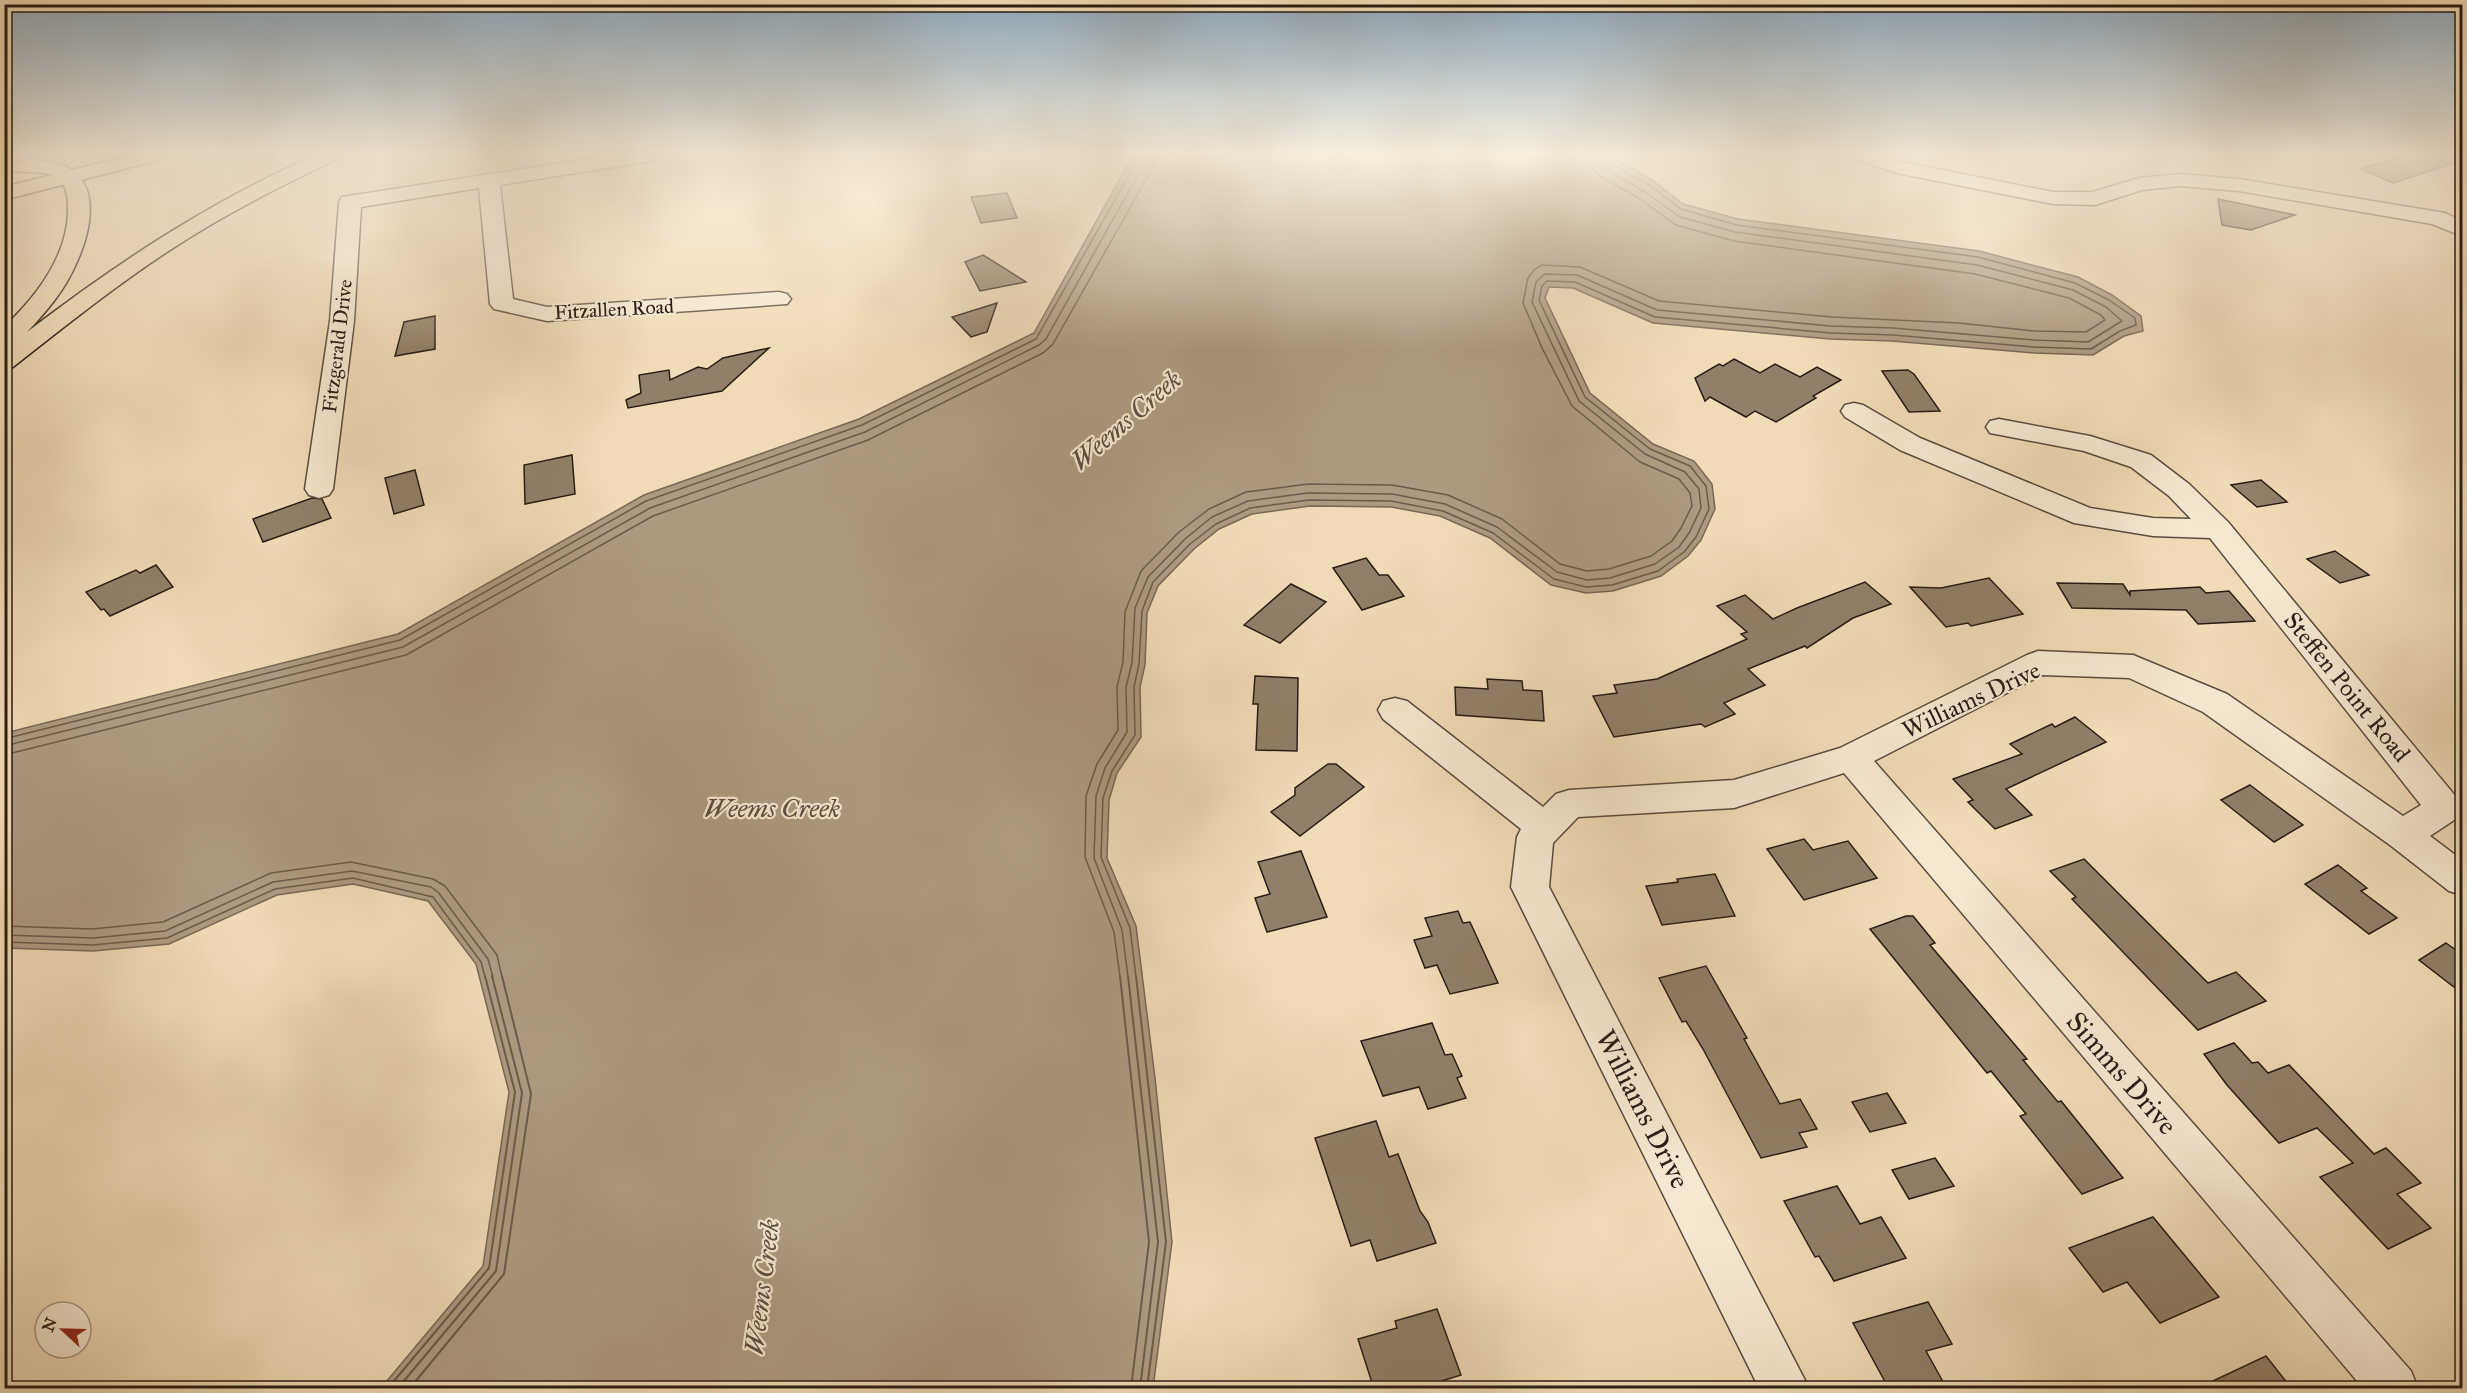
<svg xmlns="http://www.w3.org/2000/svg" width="2467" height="1393" font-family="'IM FELL Great Primer',serif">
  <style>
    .water { fill: #ac9a80; stroke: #786856; stroke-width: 1.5 }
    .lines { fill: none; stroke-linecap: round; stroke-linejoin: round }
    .shore-far1 { stroke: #6a5c4b; stroke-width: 1.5 }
    .shore { stroke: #6a5c4b; stroke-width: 2 }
    .building { fill: #908069; stroke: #291d16; stroke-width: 1.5 }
    .minor-casing { stroke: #5b4c3e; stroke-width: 3 }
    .major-casing { stroke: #291d16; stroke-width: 3 }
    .highway-casing { stroke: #291d16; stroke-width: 3 }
    .minor { fill: #f5e8d0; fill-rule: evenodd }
    .major { fill: #f0dbb6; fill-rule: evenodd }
    .highway { fill: #f0dbb6; fill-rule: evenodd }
    .labels { text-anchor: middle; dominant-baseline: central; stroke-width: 4.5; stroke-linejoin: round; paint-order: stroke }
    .far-street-label { font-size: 20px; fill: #291d16; stroke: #f5e8d0 }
    .street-label { font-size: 24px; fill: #291d16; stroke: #f5e8d0 }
    .water-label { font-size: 26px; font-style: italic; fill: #5d4f40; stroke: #f5e8d0 }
    .near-street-label { font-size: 28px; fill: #291d16; stroke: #f5e8d0 }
  </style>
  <rect width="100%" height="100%" fill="#f0dbb6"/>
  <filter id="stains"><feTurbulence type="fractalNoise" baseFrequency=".00333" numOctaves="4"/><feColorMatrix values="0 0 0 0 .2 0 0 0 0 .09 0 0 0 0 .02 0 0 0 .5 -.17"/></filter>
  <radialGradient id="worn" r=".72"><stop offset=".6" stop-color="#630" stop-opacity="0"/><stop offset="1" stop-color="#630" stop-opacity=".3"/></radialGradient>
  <path class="water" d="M1131,155H1608L1652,180L1683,204L1738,219L1979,251L2078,277L2112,295L2141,316L2143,331L2124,336L2093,355L2034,353L1892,341L1830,339L1653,323L1573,288L1549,287L1545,298L1590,393L1653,444L1694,461L1712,484L1715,509L1701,540L1688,556L1661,576L1613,591L1586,593L1551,585L1490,538L1440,516L1391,507L1310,506L1252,514L1219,529L1194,549L1158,586L1147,613L1145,665L1140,687L1141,737L1117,773L1109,800L1107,858L1136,926L1155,1078L1172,1242L1153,1388H381L483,1266L509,1092L476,964L428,901L353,884L277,895L169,944L93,951L5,948V733L398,634L644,495L859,419L1034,333L1132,157Z"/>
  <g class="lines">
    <g class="shore-far1">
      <path d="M4,739L400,640L646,501L862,425L1036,339L1137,161L1138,155"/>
      <path d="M4,746L403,647L650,508L865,432L1039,345L1046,339L1144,164L1146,155"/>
      <path d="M4,755L406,655L653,516L868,440L1043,353L1053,344L1152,169L1155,155"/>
      <path d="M4,926L92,929L163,922L271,873L351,862L433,879L445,886L497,955L502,977"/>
      <path d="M4,935L93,938L165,931L273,882L352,871L431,887L438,892L488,959L493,977"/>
      <path d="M4,942L93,945L167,938L275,889L353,878L433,897L481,962L485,977"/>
      <path d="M1120,977L1114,932L1085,857L1086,796L1097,764L1118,730L1117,687L1123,662L1125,612L1141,571L1179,532L1209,509L1246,492L1308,484L1392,485L1448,495L1502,519L1560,564L1587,571L1609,569L1651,556L1672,541L1681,528L1692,506L1690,493L1679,479L1640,462L1572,406L1542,348L1523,303L1528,278L1534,270L1542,265L1580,267L1659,301L1832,317L1959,323L2035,331L2086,332L2105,320L2101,315L2069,298L1975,274L1734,241L1676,225L1640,199L1598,175L1591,166L1589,155"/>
      <path d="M1128,977L1122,930L1094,858L1096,796L1105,768L1127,732L1126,687L1132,663L1135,608L1148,577L1185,539L1212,517L1248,501L1308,493L1392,494L1445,504L1497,527L1557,572L1587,580L1610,578L1655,564L1679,547L1689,533L1701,508L1699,489L1685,472L1645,454L1579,401L1532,302L1536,282L1545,274L1577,275L1657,310L1831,326L1893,328L2034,340L2088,342L2122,321L2106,307L2073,290L1977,265L1735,232L1680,217L1645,192L1604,168L1599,162L1598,155"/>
      <path d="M1136,977L1130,928L1101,857L1103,798L1112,771L1135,735L1134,687L1139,664L1142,611L1153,582L1190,544L1216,524L1250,508L1309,500L1391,501L1443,511L1493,533L1554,579L1586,587L1612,585L1658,571L1684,552L1696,537L1709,509L1706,486L1690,466L1650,449L1585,397L1539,300L1542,286L1547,281L1575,282L1655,317L1831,333L1893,335L2034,347L2091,349L2120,331L2136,325L2135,318L2109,300L2075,283L1978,257L1737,225L1681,209L1649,185L1608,162L1605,155"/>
    </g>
    <g class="shore">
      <path d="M1120,976L1149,1242L1131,1388"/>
      <path d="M1128,976L1158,1242L1140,1388"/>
      <path d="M1136,976L1166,1242L1147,1388"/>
      <path d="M388,1388L489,1268L515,1092L485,976"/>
      <path d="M398,1388L496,1271L522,1093L492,976"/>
      <path d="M410,1388L504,1274L531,1094L502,976"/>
    </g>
  </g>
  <g class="building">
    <path d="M2404,155H2463V160L2393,183L2361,169Z"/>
    <path d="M1007,193L1017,218L981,223L971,197Z"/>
    <path d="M2218,199L2295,215L2251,230L2222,225Z"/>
    <path d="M983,255L1026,282L980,291L965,262Z"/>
    <path d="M997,303L987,332L971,337L952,317Z"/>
    <path d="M435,316V349L395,356L404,322Z"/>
    <path d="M769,348L722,391L628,408L626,400L641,393L639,375L669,370L670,380L698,367L707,369L723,358Z"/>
    <path d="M1734,359L1760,373L1775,364L1800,377L1817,367L1841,380L1813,396L1816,398L1776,422L1755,411L1746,417L1710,397L1705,401L1695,378L1719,364L1723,366Z"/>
    <path d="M1908,370L1914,374L1940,411L1909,412L1882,371Z"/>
    <path d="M572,455L575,494L525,504L524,465Z"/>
    <path d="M415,470L424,505L394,514L385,478Z"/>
    <path d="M2261,480L2287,502L2257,507L2231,485Z"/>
    <path d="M312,498L322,499L331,518L263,542L253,519Z"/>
    <path d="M2335,551L2369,575L2340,583L2307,559Z"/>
    <path d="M1366,558L1379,575H1388L1404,596L1362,610L1333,568Z"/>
    <path d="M156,565L173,587L110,616L104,609L101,610L86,592L136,570L140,573Z"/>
    <path d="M1989,578L2023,614L1971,626L1968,623L1946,627L1910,587L1941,588Z"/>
    <path d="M1865,582L1891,604L1853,618L1807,648L1805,646L1748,669L1765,685L1724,703L1735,714L1705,727L1701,724L1614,737L1593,696L1617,693L1614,685L1657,679L1747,639L1741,634L1747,632L1717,606L1745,595L1773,619L1797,608Z"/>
    <path d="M2057,583L2123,584L2130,595V591L2200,587L2206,593L2229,591L2255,621L2198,624L2186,610L2072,608Z"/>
    <path d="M1291,584L1326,602L1280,643L1244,625Z"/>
    <path d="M1255,676L1298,678L1297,751L1256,750L1258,704H1253Z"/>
    <path d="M1487,679L1522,681L1523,690L1542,691L1544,721L1456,715L1455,687L1488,689Z"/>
    <path d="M2075,717L2106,742L2006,789L2032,815L1995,829L1968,802L1973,800L1953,779L2022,754L2010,744L2052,724L2055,727Z"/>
    <path d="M1328,764H1336L1364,787L1300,836L1271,812L1295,795V788Z"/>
    <path d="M2250,785L2275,804L2303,825L2274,842L2221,800Z"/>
    <path d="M1804,839L1813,850L1848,841L1877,878L1804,900L1767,849Z"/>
    <path d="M1301,851L1327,917L1267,932L1255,898L1270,894L1258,862Z"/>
    <path d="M2084,859L2208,983L2236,972L2266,1001L2198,1030L2072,899L2076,897L2050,871Z"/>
    <path d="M2338,865L2367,888L2361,891L2397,918L2369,934L2305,884Z"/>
    <path d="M1715,874L1735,916L1662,925L1646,886L1678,882L1677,879Z"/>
    <path d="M1458,911L1463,923L1470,922L1498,983L1450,994L1437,965L1425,968L1414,940L1432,936L1425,918Z"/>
    <path d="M1906,916H1913L1935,943L1930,945L2027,1059L2023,1060L2058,1102L2061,1101L2123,1178L2082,1194L2020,1116L2026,1114L1991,1071L1987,1073L1870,929Z"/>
    <path d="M2446,943L2463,955V994L2419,960Z"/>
    <path d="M1706,966L1747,1038L1744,1039L1780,1104L1800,1099L1817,1129L1799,1133L1807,1147L1761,1158L1703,1049L1686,1021L1682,1022L1659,978Z"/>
    <path d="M1432,1023L1445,1055L1452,1054L1462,1076L1457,1078L1466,1098L1428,1109L1419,1087L1383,1096L1361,1041Z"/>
    <path d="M2234,1043L2252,1063L2258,1062L2268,1073L2289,1065L2374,1154L2386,1148L2421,1183L2397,1194L2431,1228L2388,1249L2320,1177L2353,1163L2317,1128L2279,1143L2227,1085L2204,1054Z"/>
    <path d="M1887,1093L1906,1123L1870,1132L1852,1102Z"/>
    <path d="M1376,1121L1389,1157L1398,1154L1420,1211L1428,1222L1436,1243L1377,1261L1370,1240L1351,1246L1315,1138Z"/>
    <path d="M1935,1158L1954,1186L1909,1199L1892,1170Z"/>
    <path d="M1837,1186L1860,1224L1881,1217L1906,1258L1834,1281L1819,1256L1815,1257L1784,1201Z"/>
    <path d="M2153,1217L2219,1297L2160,1323L2127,1282L2103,1292L2069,1248Z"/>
    <path d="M1928,1302L1952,1344L1926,1351L1947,1389H1889L1853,1323Z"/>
    <path d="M1437,1309L1461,1375L1416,1389H1374L1358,1339L1397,1328L1395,1321Z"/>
    <path d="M2266,1356L2292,1389H2196Z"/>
  </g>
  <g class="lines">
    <defs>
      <g id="minor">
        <path d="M614,155H661L658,159L651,161L500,185L513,299L547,307L779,292L787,294L791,299L787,304L547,321L494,309L490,304L479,188L361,207L354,321L333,489L329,495L319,498L309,495L305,489L330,321L339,202L342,197Z"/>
        <path d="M1851,155H1880L1902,162L2053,192H2093L2139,178L2180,174L2239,179L2445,213L2462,221V236L2432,224L2239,191L2180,186L2142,190L2095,205L2053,204L1897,173L1854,159Z"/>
        <path d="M1854,403L1863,405L1920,438L2090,508L2153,518L2191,519L2169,496L2131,467L2084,451L1990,433L1986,427L1990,421L1999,419L2090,436L2151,455L2189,484L2228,522L2457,798L2462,808L2457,818L2430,836L2462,860V895L2449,891L2390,845L2203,712L2129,678L2042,675L1874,761L2411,1371L2418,1388H2363L1844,773L1734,808L1578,817L1553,843L1549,887L1809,1388H1759L1511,887L1517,837L1521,829L1383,719L1378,710L1383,701L1395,698L1407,701L1543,807L1556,794L1569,790L1734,780L1840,748L2027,655L2038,651L2133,655L2227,694L2403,816L2421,805L2210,538L2153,536L2074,523L1900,450L1845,417L1841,411L1845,405Z"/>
      </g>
      <path id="major" d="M132,155H165L162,159L4,200V187Z"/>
      <path id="highway" d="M315,155H341L338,159C280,186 223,215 170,250C115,286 64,327 13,367L4,369V349L7,348H4V327C37,296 69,254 68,207C68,196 66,185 58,177L45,173L10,171L7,167L10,163C20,160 31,160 42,161C103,165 95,223 76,264C65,290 46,312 27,332C120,261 208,203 315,155Z"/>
    </defs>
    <use href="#minor" class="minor-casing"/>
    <use href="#major" class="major-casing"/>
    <use href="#highway" class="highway-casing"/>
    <use href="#minor" class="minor"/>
    <use href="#major" class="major"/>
    <use href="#highway" class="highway"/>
  </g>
  <linearGradient id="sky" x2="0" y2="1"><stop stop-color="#90aabe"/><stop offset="0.44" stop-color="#f8efde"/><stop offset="1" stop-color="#f8efde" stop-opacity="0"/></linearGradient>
  <rect width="2467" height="350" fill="url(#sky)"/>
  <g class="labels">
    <g class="far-street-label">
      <text transform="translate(614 309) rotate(-3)">Fitzallen Road</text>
      <text transform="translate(337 346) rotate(-83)">Fitzgerald Drive</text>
    </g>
    <g class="street-label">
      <text transform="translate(2347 687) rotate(51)">Steffen Point Road</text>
      <text transform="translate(1971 700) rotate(-25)">Williams Drive</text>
    </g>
    <g class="water-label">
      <text transform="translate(1126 420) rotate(-41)">Weems Creek</text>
      <text x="772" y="808">Weems Creek</text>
      <text transform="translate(762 1287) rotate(-83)">Weems Creek</text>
    </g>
    <g class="near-street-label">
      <text transform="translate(2122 1073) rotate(49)">Simms Drive</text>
      <text transform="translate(1643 1109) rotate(63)">Williams Drive</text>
    </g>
  </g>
  <rect width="2467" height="1393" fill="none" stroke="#f0dbb6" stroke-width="24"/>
  <rect x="6" y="6" width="2455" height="1381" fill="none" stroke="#291d16" stroke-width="3"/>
  <rect x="12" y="12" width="2443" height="1369" fill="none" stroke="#291d16" stroke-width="1.5"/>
  <g transform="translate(63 1330) rotate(292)"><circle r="28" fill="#f5e8d0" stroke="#a39786" stroke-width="1.5"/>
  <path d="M0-4.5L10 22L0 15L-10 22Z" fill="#8f2418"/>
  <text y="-9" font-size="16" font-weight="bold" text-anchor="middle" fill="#291d16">N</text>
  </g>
  <rect width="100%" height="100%" filter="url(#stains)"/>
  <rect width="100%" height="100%" fill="url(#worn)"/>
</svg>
